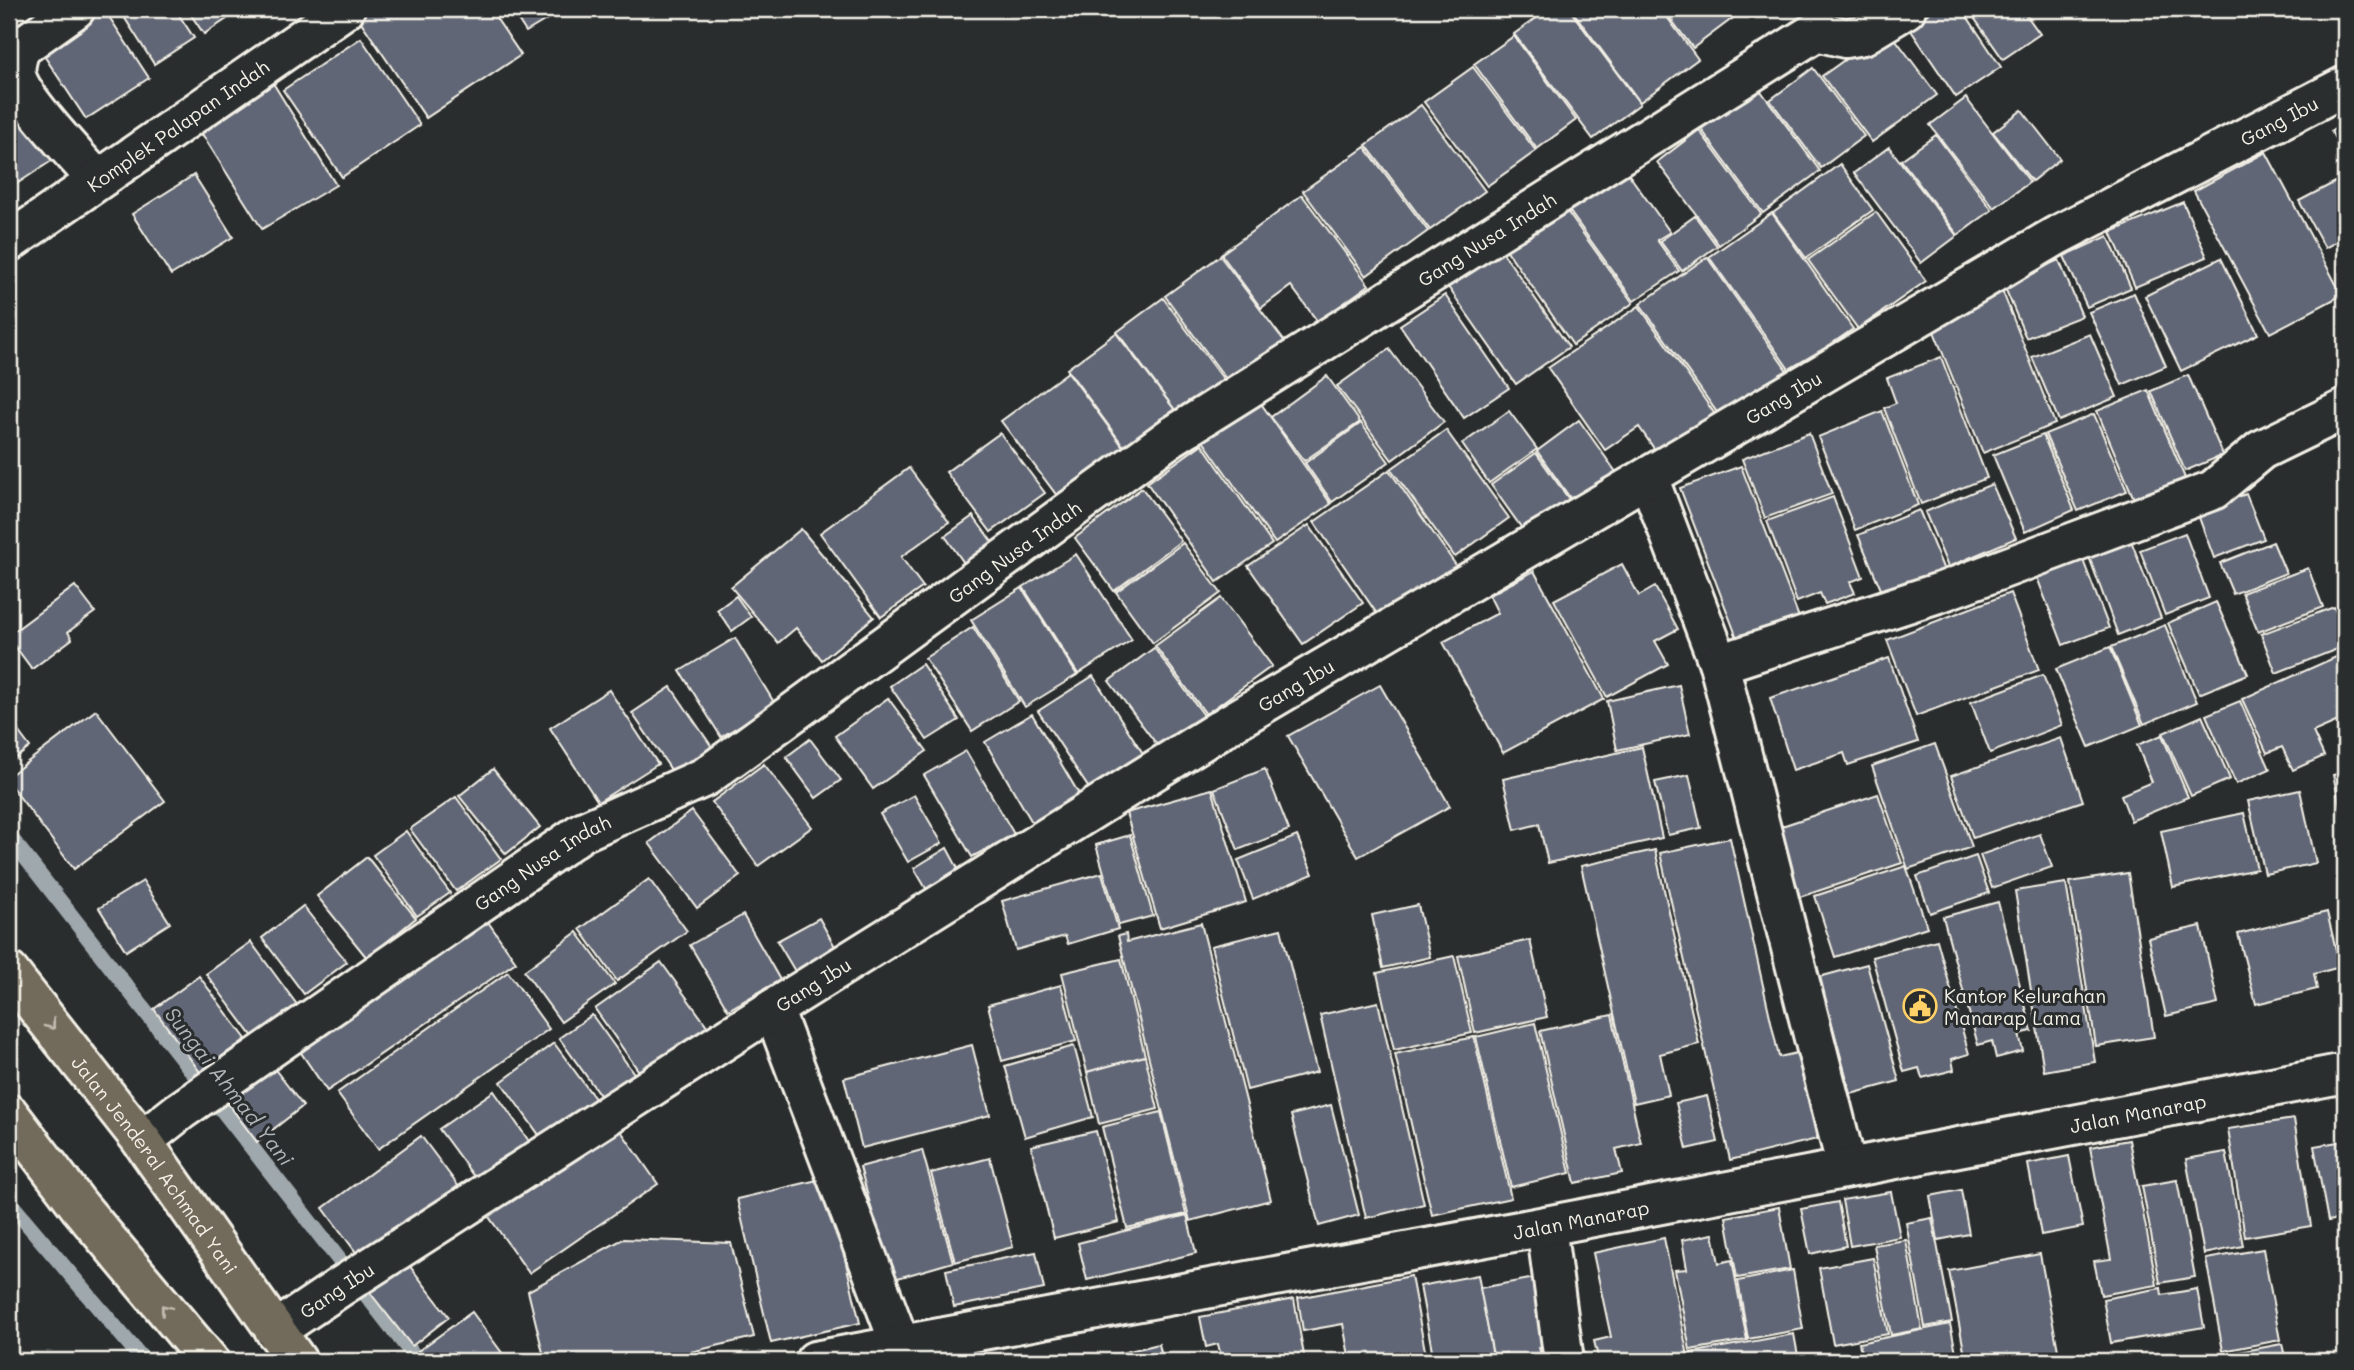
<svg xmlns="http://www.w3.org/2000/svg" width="2354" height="1370" font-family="Mali,sans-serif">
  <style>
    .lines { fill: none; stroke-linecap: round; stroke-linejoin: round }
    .stream { stroke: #9fa8ac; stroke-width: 16 }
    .building { fill: #616674; stroke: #f4f1e8; stroke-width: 2 }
    .minor-casing { stroke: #f4f1e8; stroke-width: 44 }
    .highway-casing { stroke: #f4f1e8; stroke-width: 44 }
    .minor { stroke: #2a2d2e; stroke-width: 38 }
    .highway { stroke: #726b5a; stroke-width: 38 }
    .oneway { stroke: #c0bbaf }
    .labels { text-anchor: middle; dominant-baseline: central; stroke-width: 6; stroke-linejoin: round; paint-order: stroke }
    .street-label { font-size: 19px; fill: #f4f1e8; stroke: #2a2d2e }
    .poi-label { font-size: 19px; fill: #f4f1e8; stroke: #2a2d2e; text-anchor: start }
    .water-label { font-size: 21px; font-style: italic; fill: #aeb4b6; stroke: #2a2d2e }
  </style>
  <rect width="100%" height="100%" fill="#2a2d2e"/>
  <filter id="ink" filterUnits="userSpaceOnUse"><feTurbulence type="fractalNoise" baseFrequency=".0143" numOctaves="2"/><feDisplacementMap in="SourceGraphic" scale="14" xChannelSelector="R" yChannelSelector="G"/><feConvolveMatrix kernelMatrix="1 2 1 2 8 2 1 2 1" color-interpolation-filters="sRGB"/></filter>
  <g filter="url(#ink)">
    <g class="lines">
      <g class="stream">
        <path d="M9,836L418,1361"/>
        <path d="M9,1202L144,1361"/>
      </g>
    </g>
    <g class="building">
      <path d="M94,9H104L149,78L86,119L37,45Z"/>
      <path d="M119,9H175L194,38L154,64Z"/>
      <path d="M187,9H242L204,34Z"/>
      <path d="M257,9H275L262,17Z"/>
      <path d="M368,9H490L521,55L426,118L357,16Z"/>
      <path d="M511,9H564L526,32Z"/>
      <path d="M1549,9H1569L1640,104L1593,139L1514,34Z"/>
      <path d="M1571,9H1661L1698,59L1640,102Z"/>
      <path d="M1663,9H1745L1693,48Z"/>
      <path d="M1813,9H1847L1824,25Z"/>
      <path d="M1936,9H1962L2001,67L1956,97L1908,26Z"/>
      <path d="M1975,9H2022L2040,34L2003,59L1970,12Z"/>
      <path d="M1888,29L1937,95L1872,142L1822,76Z"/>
      <path d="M1514,36L1576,120L1537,149L1474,64Z"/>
      <path d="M361,38L420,125L342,177L283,90Z"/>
      <path d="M1473,67L1536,151L1487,186L1424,102Z"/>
      <path d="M1813,68L1864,136L1821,168L1770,100Z"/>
      <path d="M273,83L336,185L262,229L199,129Z"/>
      <path d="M1758,87L1820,171L1763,213L1701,129Z"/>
      <path d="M1966,98L2030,182L1994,208L1930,125Z"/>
      <path d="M1421,105L1485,191L1430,230L1366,145Z"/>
      <path d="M2022,110L2060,159L2032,181L1993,132Z"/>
      <path d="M32,114L59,156L9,189V129Z"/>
      <path d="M2345,124V158L2331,131Z"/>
      <path d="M1699,130L1761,214L1719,245L1657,162Z"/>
      <path d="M1936,135L1992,210L1958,235L1901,160Z"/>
      <path d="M1365,147L1428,231L1366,276L1303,191Z"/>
      <path d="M1889,147L1957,236L1921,263L1854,173Z"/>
      <path d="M2266,152L2342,295L2270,333L2194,191Z"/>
      <path d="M1840,164L1873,210L1806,258L1773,213Z"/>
      <path d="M1622,165L1670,232L1657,240L1679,271L1634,301L1565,205Z"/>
      <path d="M194,175L233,237L171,275L132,214Z"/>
      <path d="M2345,177V237L2325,248L2299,201Z"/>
      <path d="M1302,195L1369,285L1318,322L1291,286L1261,308L1221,254Z"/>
      <path d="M2183,202L2207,257L2135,287L2111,232Z"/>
      <path d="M1561,203L1633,303L1573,345L1503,245Z"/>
      <path d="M1876,212L1926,281L1858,329L1808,260Z"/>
      <path d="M1772,213L1853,329L1791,372L1709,257Z"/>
      <path d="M1695,216L1717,246L1682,271L1660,241Z"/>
      <path d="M2108,236L2131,288L2087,307L2064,256Z"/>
      <path d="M1499,247L1569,347L1516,384L1446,284Z"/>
      <path d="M1220,256L1285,342L1229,383L1165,296Z"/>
      <path d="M1707,257L1788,372L1721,418L1640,304Z"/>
      <path d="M2221,258L2258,334L2181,371L2145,296Z"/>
      <path d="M2059,260L2082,316L2026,338L2003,283Z"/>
      <path d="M2002,290L2055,424L1983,453L1929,319Z"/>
      <path d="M2134,293L2166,366L2122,385L2089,312Z"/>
      <path d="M1445,295L1509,388L1464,418L1400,325Z"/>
      <path d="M1163,298L1230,388L1184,422L1117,332Z"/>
      <path d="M1639,306L1719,420L1662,460L1639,427L1605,450L1548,368Z"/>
      <path d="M1116,333L1184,422L1133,459L1067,369Z"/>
      <path d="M2090,334L2117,397L2059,421L2032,357Z"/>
      <path d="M1389,349L1444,422L1392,460L1337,386Z"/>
      <path d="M1941,357L1987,478L1921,504L1884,408L1896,403L1887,378Z"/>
      <path d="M1068,372L1124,448L1058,497L1001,421Z"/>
      <path d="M2188,375L2223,455L2185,471L2151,391Z"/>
      <path d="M1327,376L1360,422L1304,461L1271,417Z"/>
      <path d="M2148,390L2185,478L2134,499L2097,411Z"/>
      <path d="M1260,402L1331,504L1275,543L1203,441Z"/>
      <path d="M1509,411L1537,449L1489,483L1462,444Z"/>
      <path d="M1882,411L1918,505L1855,530L1818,437Z"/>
      <path d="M2094,414L2127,491L2078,511L2045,434Z"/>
      <path d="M1579,420L1616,472L1573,502L1537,451Z"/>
      <path d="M1361,423L1389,462L1332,502L1305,463Z"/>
      <path d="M1446,430L1509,518L1455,557L1391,469Z"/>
      <path d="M1000,433L1045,493L991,532L946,472Z"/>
      <path d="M1809,433L1832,494L1765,518L1742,459Z"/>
      <path d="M2043,435L2074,510L2025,532L1993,455Z"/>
      <path d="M1202,444L1272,544L1217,582L1147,483Z"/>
      <path d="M1536,453L1571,502L1526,534L1491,485Z"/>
      <path d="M1741,466L1803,628L1742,651L1680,488Z"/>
      <path d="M909,468L949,522L901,557L923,587L881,617L820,533Z"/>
      <path d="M1389,470L1460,571L1384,624L1314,522Z"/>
      <path d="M1992,484L2016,538L1948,567L1925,512Z"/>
      <path d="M1142,488L1181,541L1114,591L1075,538Z"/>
      <path d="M2246,494L2264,539L2214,558L2197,512Z"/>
      <path d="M1833,497L1863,577L1850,582L1855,593L1825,604L1820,593L1797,602L1767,521Z"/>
      <path d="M1919,510L1946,575L1885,599L1858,535Z"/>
      <path d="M973,516L998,550L969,570L945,536Z"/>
      <path d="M1309,525L1363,603L1303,644L1248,566Z"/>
      <path d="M801,529L874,617L822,660L796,628L778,643L731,587Z"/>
      <path d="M2185,533L2209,598L2165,615L2140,550Z"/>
      <path d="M2130,538L2161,618L2118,635L2088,554Z"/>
      <path d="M2273,542L2286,573L2233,594L2220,563Z"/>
      <path d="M1183,543L1221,593L1153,643L1116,592Z"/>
      <path d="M1076,554L1132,640L1078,674L1023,587Z"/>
      <path d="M2081,555L2109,628L2063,645L2035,572Z"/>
      <path d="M1622,564L1639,596L1655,587L1678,629L1655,641L1668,664L1607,697L1554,600Z"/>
      <path d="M2308,568L2323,607L2258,632L2242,593Z"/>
      <path d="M1534,571L1604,699L1503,753L1443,642L1498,613L1489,595Z"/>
      <path d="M75,586L95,612L68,632L72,639L32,669L9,638V635Z"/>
      <path d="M1022,588L1077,675L1025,707L971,620Z"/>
      <path d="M2010,593L2039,670L1916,716L1887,640Z"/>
      <path d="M736,596L751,617L732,631L717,610Z"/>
      <path d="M1221,598L1272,666L1206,714L1155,646Z"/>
      <path d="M2216,602L2248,674L2199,694L2168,623Z"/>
      <path d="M2334,607L2345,636V646L2276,673L2261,634Z"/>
      <path d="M2165,625L2197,702L2144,724L2111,647Z"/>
      <path d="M973,627L1019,701L972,731L925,658Z"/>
      <path d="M735,638L775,704L721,737L680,671Z"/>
      <path d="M2110,647L2142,725L2089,747L2056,669Z"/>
      <path d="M1154,648L1206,718L1161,750L1109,681Z"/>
      <path d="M2345,653V718L2313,732L2324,756L2293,770L2282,747L2267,753L2242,699Z"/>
      <path d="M1889,658L1918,742L1848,765L1844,753L1793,770L1770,698Z"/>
      <path d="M922,664L959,720L927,740L890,686Z"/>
      <path d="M2043,675L2062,725L1990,753L1971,702Z"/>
      <path d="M1093,676L1144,755L1090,790L1038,711Z"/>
      <path d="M1380,685L1450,806L1358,857L1288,736Z"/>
      <path d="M1679,685L1690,734L1617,750L1607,701Z"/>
      <path d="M671,687L712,747L674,774L632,713Z"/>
      <path d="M609,690L658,764L598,802L550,728Z"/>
      <path d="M888,698L927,751L873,789L835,736Z"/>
      <path d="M2240,701L2270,769L2236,784L2206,715Z"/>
      <path d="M96,710L165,801L74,869L9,783V776Z"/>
      <path d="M1032,714L1083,801L1036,829L985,742Z"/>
      <path d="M2202,716L2230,779L2191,796L2163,733Z"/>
      <path d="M9,719L30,747L9,764Z"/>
      <path d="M2162,735L2188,797L2131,821L2121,795L2152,782L2137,745Z"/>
      <path d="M2061,738L2083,801L1973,838L1951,776Z"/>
      <path d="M810,739L841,780L816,798L786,757Z"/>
      <path d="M1935,744L1972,847L1908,869L1872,766Z"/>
      <path d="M1642,747L1662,838L1548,863L1539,824L1515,830L1503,779Z"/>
      <path d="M966,751L1014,834L972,857L924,775Z"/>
      <path d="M764,764L812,827L758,866L712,802Z"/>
      <path d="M493,769L540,827L506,854L459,796Z"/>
      <path d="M1265,769L1289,830L1238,850L1214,789Z"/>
      <path d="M2345,772V828L2333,775Z"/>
      <path d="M1689,775L1701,828L1668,835L1655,782Z"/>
      <path d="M1212,789L1246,902L1160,928L1126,813Z"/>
      <path d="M2300,790L2316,863L2265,874L2248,801Z"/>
      <path d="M1878,794L1902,863L1800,897L1776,828Z"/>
      <path d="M914,795L942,843L908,862L880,814Z"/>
      <path d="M456,797L501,859L456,891L410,829Z"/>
      <path d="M692,811L740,876L697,908L649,843Z"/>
      <path d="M2244,813L2257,869L2173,887L2161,831Z"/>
      <path d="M406,831L450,893L417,916L373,855Z"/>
      <path d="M2040,834L2052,867L1992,888L1980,855Z"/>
      <path d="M1130,835L1153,916L1119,925L1096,845Z"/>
      <path d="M1297,836L1313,874L1253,899L1238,860Z"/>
      <path d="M1730,838L1779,1057L1797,1053L1817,1139L1730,1160L1660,853Z"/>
      <path d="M947,848L961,874L928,892L914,868Z"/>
      <path d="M1655,850L1699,1044L1660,1054L1669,1095L1634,1103L1581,866Z"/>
      <path d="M1976,856L1989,893L1930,913L1917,876Z"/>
      <path d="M367,857L416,918L367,958L317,896Z"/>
      <path d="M1906,866L1927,927L1835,957L1815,896Z"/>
      <path d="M1102,873L1118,929L1068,944L1065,936L1016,950L1002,901Z"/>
      <path d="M2128,873L2154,1037L2096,1046L2070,882Z"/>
      <path d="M649,879L687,931L617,981L580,929Z"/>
      <path d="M143,881L170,923L126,951L99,908Z"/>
      <path d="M2066,883L2095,1062L2044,1071L2015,891Z"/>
      <path d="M1998,902L2032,1031L2019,1034L2023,1051L1996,1058L1992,1041L1978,1045L1943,917Z"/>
      <path d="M1418,905L1430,957L1383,968L1372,915Z"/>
      <path d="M303,906L347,962L304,994L262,938Z"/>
      <path d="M479,909L516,962L327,1091L291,1038Z"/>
      <path d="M2327,912L2340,967L2314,974L2317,989L2256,1004L2238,934Z"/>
      <path d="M743,915L780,980L728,1010L690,945Z"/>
      <path d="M819,918L837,950L796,973L777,941Z"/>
      <path d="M1201,923L1271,1200L1190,1221L1118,936L1126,934L1127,942Z"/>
      <path d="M2201,926L2218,1004L2166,1016L2148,938Z"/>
      <path d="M1281,929L1317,1072L1247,1090L1211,946Z"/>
      <path d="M577,932L615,984L561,1022L524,971Z"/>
      <path d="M1530,940L1547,1017L1475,1033L1458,956Z"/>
      <path d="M1937,940L1969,1054L1952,1059L1954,1070L1922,1078L1919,1068L1904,1072L1872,957Z"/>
      <path d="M251,942L298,1006L254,1038L206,974Z"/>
      <path d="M1454,956L1472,1033L1394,1050L1377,973Z"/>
      <path d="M1121,959L1145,1056L1087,1072L1062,973Z"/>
      <path d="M661,962L710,1030L643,1077L595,1009Z"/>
      <path d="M1867,964L1899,1081L1851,1094L1819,977Z"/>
      <path d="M508,972L549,1029L378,1149L337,1093Z"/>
      <path d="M199,976L246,1039L200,1072L154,1009Z"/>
      <path d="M1061,985L1076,1041L1002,1061L988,1005Z"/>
      <path d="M1378,1002L1424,1204L1366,1218L1320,1015Z"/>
      <path d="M592,1015L638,1079L605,1102L559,1038Z"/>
      <path d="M1612,1015L1641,1143L1616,1149L1622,1173L1575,1183L1540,1031Z"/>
      <path d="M1535,1023L1570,1173L1511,1187L1476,1037Z"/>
      <path d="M1474,1037L1511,1198L1432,1215L1395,1054Z"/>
      <path d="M554,1043L596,1100L542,1139L501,1082Z"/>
      <path d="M972,1045L990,1115L862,1148L844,1078Z"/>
      <path d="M1074,1046L1093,1117L1025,1137L1005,1066Z"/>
      <path d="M1145,1056L1158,1109L1099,1124L1087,1072Z"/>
      <path d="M267,1059L303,1106L257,1142L221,1094Z"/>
      <path d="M494,1091L531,1144L478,1182L439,1129Z"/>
      <path d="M2345,1093V1138L2337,1094Z"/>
      <path d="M1707,1096L1718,1142L1687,1149L1676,1103Z"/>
      <path d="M1331,1105L1359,1215L1319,1226L1291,1115Z"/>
      <path d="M1161,1112L1186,1214L1127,1228L1102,1127Z"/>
      <path d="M2294,1119L2311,1226L2245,1237L2228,1129Z"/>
      <path d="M614,1121L658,1184L529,1273L484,1210Z"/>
      <path d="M1096,1131L1119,1222L1054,1238L1031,1146Z"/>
      <path d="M421,1136L459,1187L361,1259L323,1208Z"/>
      <path d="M2129,1140L2157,1285L2101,1295L2094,1261L2111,1259L2090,1147Z"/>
      <path d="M2344,1141L2345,1218L2328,1221L2314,1146Z"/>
      <path d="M922,1150L953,1262L891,1280L860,1167Z"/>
      <path d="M2226,1152L2243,1246L2204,1254L2186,1159Z"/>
      <path d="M2069,1156L2083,1227L2041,1235L2028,1164Z"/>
      <path d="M990,1158L1013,1247L955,1262L931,1173Z"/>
      <path d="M826,1178L860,1323L771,1343L737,1199Z"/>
      <path d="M2177,1180L2195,1277L2160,1283L2142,1186Z"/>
      <path d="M1961,1190L1969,1234L1938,1240L1930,1196Z"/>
      <path d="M1891,1192L1900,1237L1850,1246L1842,1200Z"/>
      <path d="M1838,1202L1846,1246L1810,1254L1801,1209Z"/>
      <path d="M1779,1207L1790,1269L1737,1278L1726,1217Z"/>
      <path d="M1187,1215L1196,1253L1087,1280L1078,1243Z"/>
      <path d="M1932,1218L1952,1322L1925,1327L1906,1223Z"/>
      <path d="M2345,1221V1263L2338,1222Z"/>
      <path d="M1713,1234L1719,1263L1732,1260L1747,1340L1690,1350L1675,1270L1687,1269L1682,1240Z"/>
      <path d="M1664,1238L1689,1361H1599L1594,1341L1611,1337L1593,1253Z"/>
      <path d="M623,1239L731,1243L754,1337L653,1361H545L528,1291Z"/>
      <path d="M1906,1240L1922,1329L1891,1335L1874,1245Z"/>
      <path d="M2263,1249L2280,1340L2223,1351L2206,1259Z"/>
      <path d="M1036,1252L1044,1289L954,1307L946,1270Z"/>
      <path d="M2040,1254L2060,1361H1966L1949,1271Z"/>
      <path d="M402,1256L449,1317L412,1346L364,1285Z"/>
      <path d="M1873,1258L1888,1334L1833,1344L1819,1268Z"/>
      <path d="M1793,1270L1803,1329L1748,1339L1738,1281Z"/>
      <path d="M1478,1275L1494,1361H1434L1420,1286Z"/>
      <path d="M1411,1276L1427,1361H1350L1343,1324L1303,1331L1298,1298Z"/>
      <path d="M1546,1276L1558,1343L1539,1347L1542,1361H1508L1506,1353L1493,1355L1480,1288Z"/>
      <path d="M2161,1288L2162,1295L2197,1289L2204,1327L2111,1343L2103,1299Z"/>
      <path d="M1294,1299L1305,1361H1222L1218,1344L1206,1347L1200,1317Z"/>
      <path d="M472,1312L508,1361H426L418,1351Z"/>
      <path d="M1950,1324L1958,1361H1863L1859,1343Z"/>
      <path d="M1794,1334L1799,1361H1692L1690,1353Z"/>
      <path d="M1159,1344L1163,1361H1087Z"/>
      <path d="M2282,1344L2286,1361H2224L2223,1355Z"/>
    </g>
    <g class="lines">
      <defs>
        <g id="minor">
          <path d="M75,9L20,48C18,56 14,66 16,75C22,101 78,157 97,180"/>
          <path id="s1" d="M9,242L345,9"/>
          <path d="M1648,477L1719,664L1847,1168"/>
          <path d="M1719,664L1941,592L2213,490L2261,450L2345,409"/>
          <path d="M773,1009L900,1344"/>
          <path id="s2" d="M142,1141L180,1111L582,832L705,777L1171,437L1817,31L1845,38L1863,35L1906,9"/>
          <path d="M1546,1226L1564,1361"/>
          <path id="s3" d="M275,1331L340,1287L773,1009L1229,724L2056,236L2345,86"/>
          <path id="s4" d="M815,1361L1546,1226L2345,1073"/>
        </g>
        <g id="highway">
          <path id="s5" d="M9,972L142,1141L297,1361"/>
          <path d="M9,1114L79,1206L209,1361"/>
        </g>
      </defs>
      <use href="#minor" class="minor-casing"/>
      <use href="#highway" class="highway-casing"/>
      <use href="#minor" class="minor"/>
      <use href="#highway" class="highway"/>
    </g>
    <defs><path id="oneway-chevron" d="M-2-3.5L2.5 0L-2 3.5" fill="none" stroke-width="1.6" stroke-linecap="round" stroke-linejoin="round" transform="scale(1.75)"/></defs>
    <g class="oneway">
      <use href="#oneway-chevron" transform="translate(51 1025) rotate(52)"/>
      <use href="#oneway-chevron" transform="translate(165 1309) rotate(-130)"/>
    </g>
  </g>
  <defs>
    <symbol id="civic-ring" viewBox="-11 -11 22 22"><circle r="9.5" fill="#2a2d2e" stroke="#ffd166" stroke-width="1.5"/><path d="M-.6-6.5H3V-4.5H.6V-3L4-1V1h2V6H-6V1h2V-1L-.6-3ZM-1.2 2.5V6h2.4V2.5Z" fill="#ffd166"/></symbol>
  </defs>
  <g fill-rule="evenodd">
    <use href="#civic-ring" x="1901" y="987" width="38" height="38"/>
  </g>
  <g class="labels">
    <g class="street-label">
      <text stroke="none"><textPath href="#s3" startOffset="2342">Gang Ibu</textPath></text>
      <text stroke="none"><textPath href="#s1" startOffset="205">Komplek Palapan Indah</textPath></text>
      <text stroke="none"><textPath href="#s2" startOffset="1622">Gang Nusa Indah</textPath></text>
      <text stroke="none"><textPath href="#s3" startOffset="1774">Gang Ibu</textPath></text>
      <text stroke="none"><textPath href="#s2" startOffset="1055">Gang Nusa Indah</textPath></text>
      <text stroke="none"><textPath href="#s3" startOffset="1208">Gang Ibu</textPath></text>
      <text stroke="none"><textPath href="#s2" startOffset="488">Gang Nusa Indah</textPath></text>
      <text stroke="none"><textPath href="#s3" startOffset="640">Gang Ibu</textPath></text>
      <text stroke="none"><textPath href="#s4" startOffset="1346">Jalan Manarap</textPath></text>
      <text stroke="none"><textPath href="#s5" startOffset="242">Jalan Jenderal Achmad Yani</textPath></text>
      <text stroke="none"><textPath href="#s4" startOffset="779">Jalan Manarap</textPath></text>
      <text stroke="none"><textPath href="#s3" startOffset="74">Gang Ibu</textPath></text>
    </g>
    <g class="poi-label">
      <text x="1944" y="995">Kantor Kelurahan<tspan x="1944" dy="22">Manarap Lama</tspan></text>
    </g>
    <g class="water-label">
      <text transform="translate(230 1086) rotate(52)">Sungai Ahmad Yani</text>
    </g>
  </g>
  <rect width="2354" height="1370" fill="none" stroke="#2a2d2e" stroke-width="35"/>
  <rect x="18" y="18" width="2319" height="1335" fill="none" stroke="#f4f1e8" stroke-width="2.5" filter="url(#ink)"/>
</svg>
